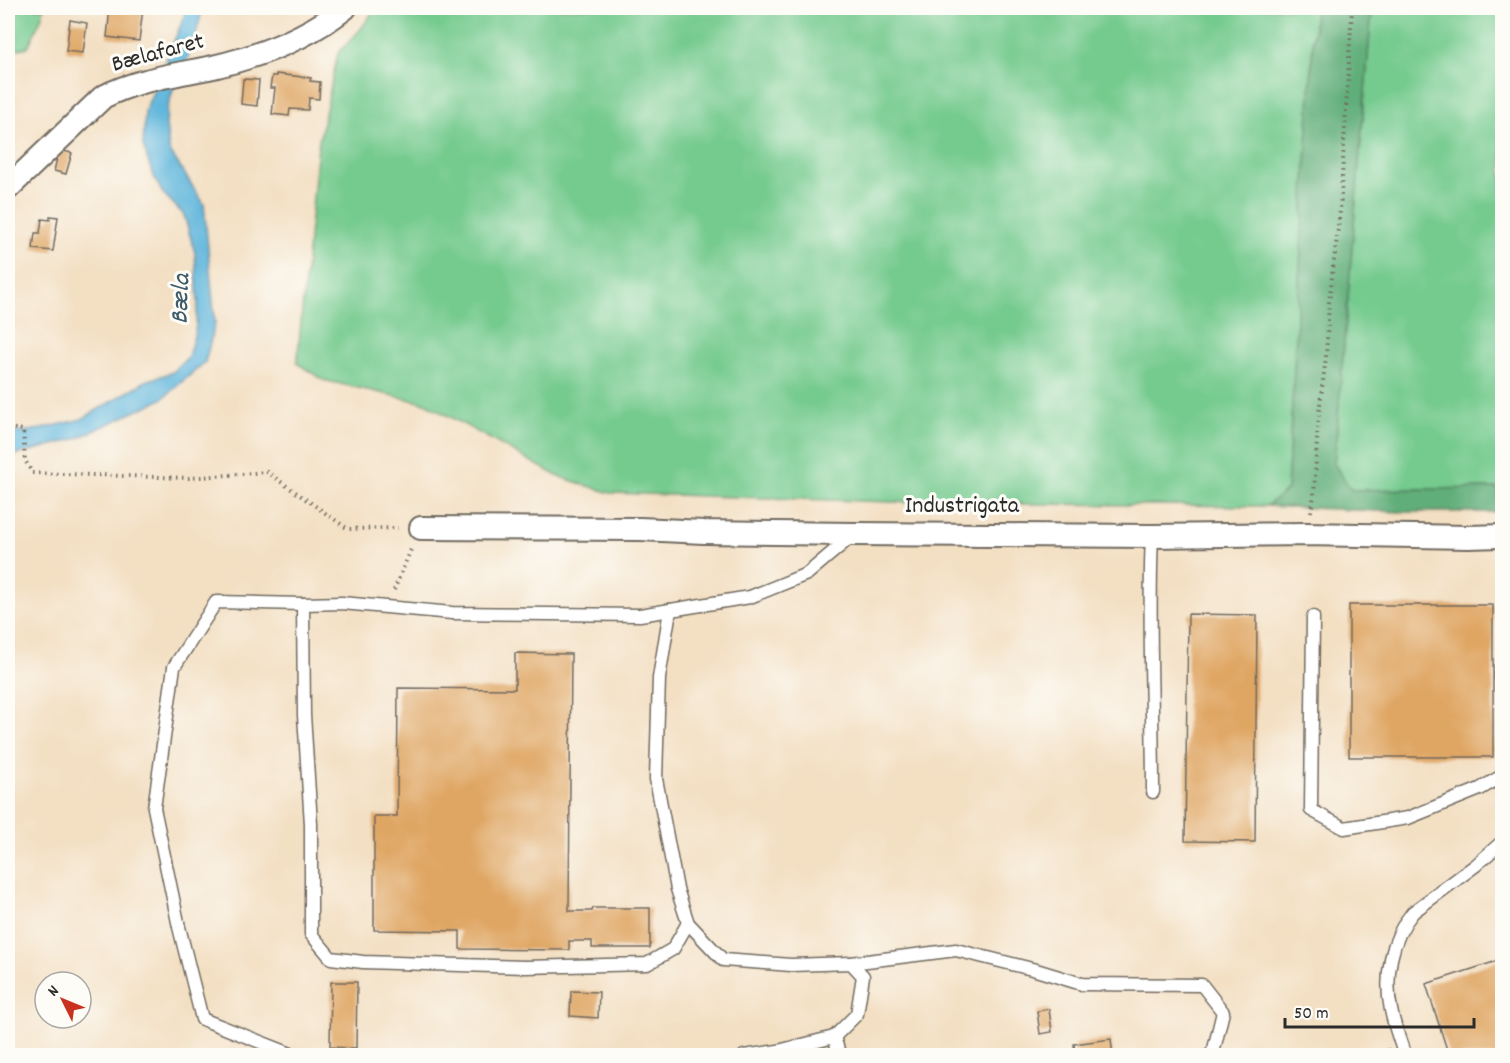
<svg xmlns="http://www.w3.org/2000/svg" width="1510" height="1063" font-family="Dekko,sans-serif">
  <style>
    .green { fill: #75ca8e; stroke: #507a5c; stroke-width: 1.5 }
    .forest { fill: #60ae79; stroke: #466c52; stroke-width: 1.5 }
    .water { fill: #5eb5db; stroke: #447083; stroke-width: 1.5 }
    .building { fill: #dfa562 }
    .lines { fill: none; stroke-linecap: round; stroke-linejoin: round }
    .lane-casing { stroke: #716a60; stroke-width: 15 }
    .street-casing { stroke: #716a60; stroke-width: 26 }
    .path { stroke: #716a60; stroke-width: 4; stroke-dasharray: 1.5 4.5; stroke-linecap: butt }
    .lane { stroke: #fff; stroke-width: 12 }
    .street { stroke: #fff; stroke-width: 22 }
    .labels { text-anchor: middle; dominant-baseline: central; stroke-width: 6; stroke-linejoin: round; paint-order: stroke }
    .street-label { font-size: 24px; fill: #2b2b2b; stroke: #fdfcf7 }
    .water-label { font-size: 26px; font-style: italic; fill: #3d5b69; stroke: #fdfcf7 }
  </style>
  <rect width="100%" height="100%" fill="#fdfcf7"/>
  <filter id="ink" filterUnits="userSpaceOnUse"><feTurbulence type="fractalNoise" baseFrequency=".0167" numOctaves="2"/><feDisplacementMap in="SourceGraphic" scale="12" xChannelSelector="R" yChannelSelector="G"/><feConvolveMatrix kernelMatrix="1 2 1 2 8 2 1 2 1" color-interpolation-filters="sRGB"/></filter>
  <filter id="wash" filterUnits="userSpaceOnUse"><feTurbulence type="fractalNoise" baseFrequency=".008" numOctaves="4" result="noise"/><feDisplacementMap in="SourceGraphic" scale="24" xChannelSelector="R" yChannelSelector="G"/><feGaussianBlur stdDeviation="1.35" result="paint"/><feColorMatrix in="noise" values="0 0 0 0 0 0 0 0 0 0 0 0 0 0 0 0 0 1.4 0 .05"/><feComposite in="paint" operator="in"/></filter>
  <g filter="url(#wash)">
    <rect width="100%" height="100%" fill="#f3dfc2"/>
    <g class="green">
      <path d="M8,8H44L41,19L28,47L8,51Z"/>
      <path d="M376,8H1315L1287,490L1267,506L919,503L610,493L557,476L425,403L323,380L297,363L318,146L338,53L360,30Z"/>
      <path d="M1372,8H1502V488L1351,490L1334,464Z"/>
    </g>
    <path class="forest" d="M1315,8H1372L1334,464L1351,490L1502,488V512H1401L1267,506L1287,490Z"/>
    <path class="water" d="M185,8H203L192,49L173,90L167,110L166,125L169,150L204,204L215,324L205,362L162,399L76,439L8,457V434L41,429L82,419L146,381L173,372L188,357L195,332L198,303L195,253L184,215L162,192L152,173L143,145L145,111L184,17Z"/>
    <g id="blocks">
      <g class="building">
        <path d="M110,8H143L139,41L107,37Z"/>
        <path d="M70,20L87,23L83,53L66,51Z"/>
        <path d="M276,74L311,78L310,81L320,82L319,99L309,98L308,110L290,109L289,116L272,114L275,88H270L272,76H276Z"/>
        <path d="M243,79L259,80L257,106L241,104Z"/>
        <path d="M59,150L72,153L66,174L54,171Z"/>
        <path d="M50,216L58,217L53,251L33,249L35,233H40L42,219L50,220Z"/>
        <path d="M8,261L14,262L9,298H8Z"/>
        <rect x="1349" y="605" width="144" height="152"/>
        <path d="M1188,614L1257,615L1255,842L1185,841Z"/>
        <path d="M515,653L571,654L569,911H592L593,908H650V948H592V941H569V950L460,949V931L374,930V816H397L398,688L515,689Z"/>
        <path d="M1500,960L1502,967V1056H1449L1426,984Z"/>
        <path d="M331,982H357L356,1048L330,1047Z"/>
        <path d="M571,991L599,992L598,1018L570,1016Z"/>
        <path d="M1049,1009L1052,1032L1040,1034L1037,1011Z"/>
        <path d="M1111,1039L1113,1056H1075L1074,1044Z"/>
        <path d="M1389,1049L1391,1056H1366V1055Z"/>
      </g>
    </g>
  </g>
  <g filter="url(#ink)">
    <use href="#blocks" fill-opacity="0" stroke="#716a60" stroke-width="1.5"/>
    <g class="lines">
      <defs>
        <g id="lane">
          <path d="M1152,536C1148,621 1153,707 1153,792"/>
          <path d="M670,610L659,678L656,779L677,889L688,923L723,960L791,965L851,963L863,976L857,1014L834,1037L778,1051L744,1056"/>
          <path d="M1313,617L1311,810L1344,828L1408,818L1480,789L1502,776"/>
          <path d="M688,923L673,949L647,964L525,967L363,962L331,958L311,934V824L304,715L303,604L342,603L452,613L640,615L750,597L807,574L853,535"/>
          <path d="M851,963L956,950L1036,970L1082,984L1202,985L1223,1012L1214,1049L1210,1056"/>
          <path d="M834,1037L840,1056"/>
          <path d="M296,1056L202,1019L179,927L154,808L174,667L216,602L303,604"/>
          <path d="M1405,1056C1400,1041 1394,1025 1391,1010C1384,977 1391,938 1413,912L1476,865L1502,842"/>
        </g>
        <g id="street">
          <path d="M8,188L103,97C138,79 175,75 213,67C260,56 307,38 345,8"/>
          <path d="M421,528L640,529L704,532L854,534L1152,536L1306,534L1468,537L1502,536"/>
        </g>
      </defs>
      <use href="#lane" class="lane-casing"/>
      <use href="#street" class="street-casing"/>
      <g class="path">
        <path d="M8,428L23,430L25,460L32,473L188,478L267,472L348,529L398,528"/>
        <path d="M1311,512L1314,495L1318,421L1326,357L1329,303L1340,211L1352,8"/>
        <path d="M394,590L412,547"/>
      </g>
      <use href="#lane" class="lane"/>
      <use href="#street" class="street"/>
    </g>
  </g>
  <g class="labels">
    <g class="street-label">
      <text transform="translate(158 54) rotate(-15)">Bælafaret</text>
      <text x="962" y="507">Industrigata</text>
    </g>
    <g class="water-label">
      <text transform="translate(182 299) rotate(-88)">Bæla</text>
    </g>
  </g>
  <rect width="1510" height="1063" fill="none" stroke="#fdfcf7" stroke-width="30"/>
  <g transform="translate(63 1000) rotate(313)"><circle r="28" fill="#fdfcf7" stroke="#a9a8a5" stroke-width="1.5"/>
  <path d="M0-4.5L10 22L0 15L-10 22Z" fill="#c8321e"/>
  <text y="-9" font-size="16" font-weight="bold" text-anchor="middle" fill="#2b2b2b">N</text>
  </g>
  <path d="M1285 1018v9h189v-9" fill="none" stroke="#2b2b2b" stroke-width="3"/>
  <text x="1294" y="1018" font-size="18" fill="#2b2b2b" stroke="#fdfcf7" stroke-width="4.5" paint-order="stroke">50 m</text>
</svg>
